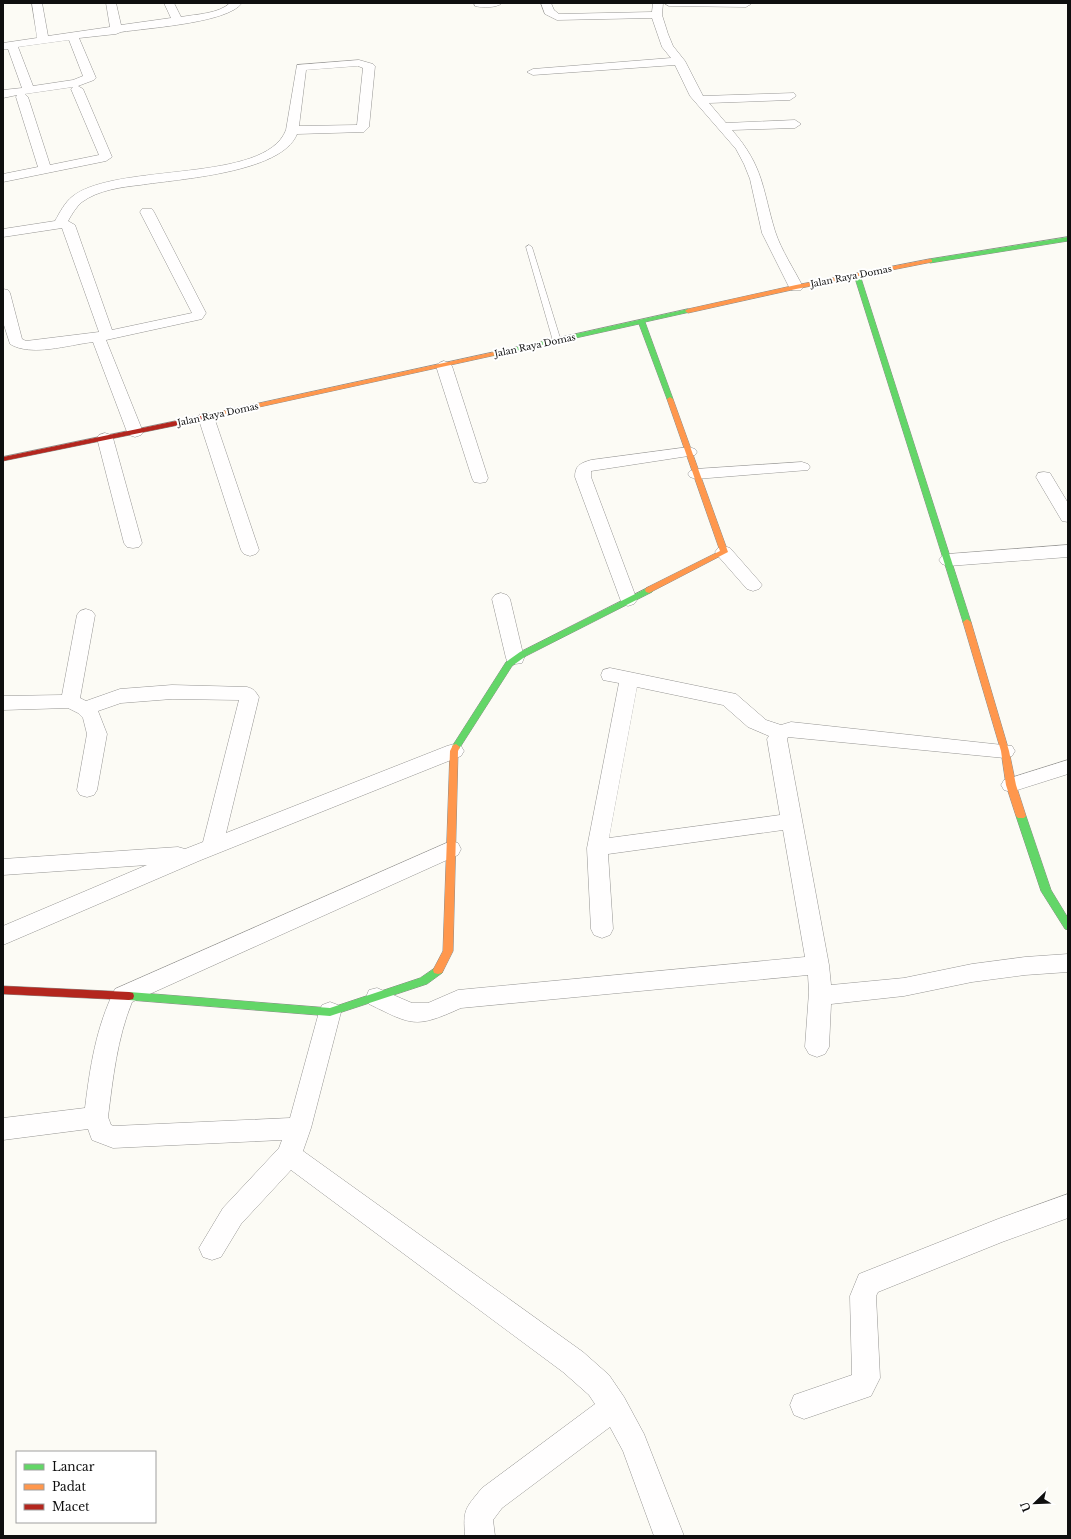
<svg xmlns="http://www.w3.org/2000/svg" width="1071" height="1539" font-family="'Libre Baskerville',serif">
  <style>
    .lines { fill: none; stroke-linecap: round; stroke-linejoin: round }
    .lane-casing { stroke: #969593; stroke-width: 1 }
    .street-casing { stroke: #969593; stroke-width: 1 }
    .fast-casing { stroke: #8c8c89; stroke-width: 1 }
    .slow-casing { stroke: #8c8c89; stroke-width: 1 }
    .jam-casing { stroke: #8c8c89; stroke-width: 1 }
    .lane { fill: #fffefe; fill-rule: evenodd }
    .street { fill: #fffefe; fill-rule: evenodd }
    .fast { fill: #63d668; fill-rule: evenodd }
    .slow { fill: #ff974d; fill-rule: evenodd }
    .jam { fill: #b3261e; fill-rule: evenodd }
    .labels { text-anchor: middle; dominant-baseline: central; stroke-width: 4; stroke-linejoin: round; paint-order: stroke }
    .far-street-label { font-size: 9px; fill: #0f0f0f; stroke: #fff }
  </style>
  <rect width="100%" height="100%" fill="#fcfbf5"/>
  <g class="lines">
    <defs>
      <path id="lane" d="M529,245L532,247L561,341L560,343H554L553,341L526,247Z"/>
      <g id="street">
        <path d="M32,3H42L48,36L110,27L106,3H116L121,25L171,18L164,3H174L181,17C197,14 218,14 230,3H242C228,23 147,28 121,32L116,34L79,38L96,78L94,80L78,86L83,89L112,157L106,161L3,182V174L38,167L16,97L17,95L3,98V90L22,88L8,49H3V43L37,38ZM69,40L83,76L73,80L33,86L18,47ZM73,87L71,89L99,155L50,165L28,97L25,94Z"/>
        <path d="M474,3H502C497,8 482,8 475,6Z"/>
        <path d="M541,3H551L554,10L559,14L652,12L653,3H663L662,15L668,34L673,46L685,61L703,96L794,93L796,96L790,100L709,103L726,123L795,120L801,124L795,128L732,130C764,167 762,188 775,231C781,250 794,269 803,287L801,290H791L789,287L762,233L750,179L744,164L736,149L690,96L675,65L533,75L527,72L533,69L671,58L662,47L652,18L557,20L545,14Z"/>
        <path d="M664,3H751V4L746,7L669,6Z"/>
        <path d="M359,60L373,64L375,66L369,127L364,132L297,134C282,173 178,179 140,185C122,187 98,190 82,202C76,207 72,214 68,221L75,225L112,330L192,313L140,212L142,209H152L154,212L206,313L202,319L106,340L143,432L141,435L135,437L129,435L127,432L93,342C68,345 31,357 10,344L3,322V289L8,290L10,293L22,339L26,341L99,332L62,228L3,237V229L55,221C60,212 65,202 73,196C118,162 265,184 286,130L297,65ZM358,66L363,68L357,125L299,126L306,70Z"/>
        <path d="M444,361L449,363L452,366L488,478L486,482L480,483L474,482L472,478L436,366L439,363Z"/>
        <path d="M206,412L212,414L214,417L259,550L256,554L250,556L244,554L241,550L198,417L200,414Z"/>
        <path d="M105,433L111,435L113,438L142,543L139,547L133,548L127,547L124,543L97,438L99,435Z"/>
        <path d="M689,447L695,449L697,452L695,455L591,471V477L637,600L634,604L628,606L622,604L575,477C575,466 580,463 591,460Z"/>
        <path d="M802,462L808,464L810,467L808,470L696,479L690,477L688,474L690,471L696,469Z"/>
        <path d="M1044,472L1050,473L1068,503V522L1062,521L1036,477L1038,473Z"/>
        <path d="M1068,545V557L948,566L942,564L939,560L942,556L948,554Z"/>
        <path d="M724,546L730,548L759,581L762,585L759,589L753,591L747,589L718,556L715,552L718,548Z"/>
        <path d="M501,593L507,595L510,599L524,658L522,663L515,664L508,663L506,658L492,599L495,595Z"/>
        <path d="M86,609L92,611L95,615L80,698L86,701L120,689L172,685L247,687C254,689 255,691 259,697L226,833L447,746L454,744L461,746L464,751L461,756L201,860L3,945V926L147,865L3,875V859L178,847L185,849L203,842L239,700L172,699L121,703L98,711L107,734L97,790L94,795L87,797L80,795L77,790L87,734L83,718L78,713L68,708L3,710V696L62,695L77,615L80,611Z"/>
        <path d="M610,668L736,694L766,720L781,725L791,722L1012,746L1015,751L1012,756L1005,758L788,737L787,739L829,965L831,985L904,978L972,964L1025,957L1068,954V972L1025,975L972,982L904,996L831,1004L829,1047L825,1054L817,1057L809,1054L805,1047L809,992L808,975L461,1008C415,1029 412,1025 369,1004L366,997L369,990L377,988L412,1003H428L458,990L805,957L783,830L608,854L613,929L610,935L602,938L594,935L591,929L587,848L619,683L603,680L601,675L603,670ZM637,687L723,705L748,727L769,736L767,739L780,815L609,838Z"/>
        <path d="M1068,760V774L1011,792L1004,790L1001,785L1004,780Z"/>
        <path d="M451,841L458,843L461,849L458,855L132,1002C117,1039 113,1078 108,1117L111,1125L114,1126L290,1118L319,1012L322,1005L330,1002L338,1005L341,1012L311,1128L303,1151L583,1352L609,1375L624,1397L644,1434L684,1536H654L623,1451L610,1427L502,1508L493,1520L495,1536H465C463,1509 465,1509 482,1488L595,1404L589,1395L563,1372L291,1170L241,1224L221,1257L212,1260L203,1257L199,1248L223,1208L279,1148L282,1140L113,1148L92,1140L88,1129L3,1140V1118L85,1108C90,1067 96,1027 115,989Z"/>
        <path d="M1068,1194V1218L1002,1242L878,1292L876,1296L880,1378L871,1396L804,1419L794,1415L790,1405L794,1395L852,1375L850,1296L859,1274L998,1219Z"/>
      </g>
      <g id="fast">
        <path d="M1068,237V241L930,263L927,261L930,259Z"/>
        <path d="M857,273L860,275L971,622L970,624H964L963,622L854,275Z"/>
        <path d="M688,309L691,311L690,312L645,322L673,399L670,401L667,399L639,324L494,356L491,354L494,352Z"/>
        <path d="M649,587L652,588L653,590L652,592L526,656L512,666L459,749H453L452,747L453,745L506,662L520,652Z"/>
        <path d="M1021,813L1024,814L1026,816L1051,890L1068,918V930L1065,929L1041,891L1016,816L1018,814Z"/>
        <path d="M438,966L442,967L443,970L442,973L427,984L330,1016L129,1000L125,999L124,996L125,993L129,992L330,1008L420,978Z"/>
      </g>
      <g id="slow">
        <path d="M930,259L932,260V262L796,289L688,313L685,311L688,309L796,285Z"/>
        <path d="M494,352L496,353V355L200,420L196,418L200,416Z"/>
        <path d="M670,397L673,399L728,552L649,593L646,592L645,590L646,588L720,551L667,399Z"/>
        <path d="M967,619L971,622L1009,751L1016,785L1026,816L1024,818H1018L1016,816L1006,785L1001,751L963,622Z"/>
        <path d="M456,744L460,747L458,751L453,951L442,973L438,974L434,973L433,970L443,951L450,751L453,745Z"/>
      </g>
      <g id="jam">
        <path d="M200,416L204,418L203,420L3,461V457Z"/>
        <path d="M3,986L129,992L133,993L134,996L133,999L129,1000L3,994Z"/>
      </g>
    </defs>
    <use href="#lane" class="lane-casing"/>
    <use href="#street" class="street-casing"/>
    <use href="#fast" class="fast-casing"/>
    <use href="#slow" class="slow-casing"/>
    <use href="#jam" class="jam-casing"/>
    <use href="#lane" class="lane"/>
    <use href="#street" class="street"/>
    <use href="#fast" class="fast"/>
    <use href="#slow" class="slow"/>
    <use href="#jam" class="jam"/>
  </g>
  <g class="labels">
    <g class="far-street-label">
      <text transform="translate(851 276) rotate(-11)">Jalan Raya Domas</text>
      <text transform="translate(535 345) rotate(-12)">Jalan Raya Domas</text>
      <text transform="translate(218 414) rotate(-12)">Jalan Raya Domas</text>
    </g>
  </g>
  <rect width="1071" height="1539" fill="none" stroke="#0f0f0f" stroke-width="8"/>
  <rect x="16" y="1451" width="140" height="72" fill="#ffffff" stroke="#9f9f9f"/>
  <rect x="24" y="1464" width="20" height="6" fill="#63d668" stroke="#9f9f9f"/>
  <text x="52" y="1471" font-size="12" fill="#0f0f0f">Lancar</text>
  <rect x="24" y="1484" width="20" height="6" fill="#ff974d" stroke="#9f9f9f"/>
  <text x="52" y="1491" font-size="12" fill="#0f0f0f">Padat</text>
  <rect x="24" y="1504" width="20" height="6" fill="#b3261e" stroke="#9f9f9f"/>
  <text x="52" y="1511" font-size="12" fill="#0f0f0f">Macet</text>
  <g transform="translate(1035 1503) rotate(247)" stroke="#ffffff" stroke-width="3" paint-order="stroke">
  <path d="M0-3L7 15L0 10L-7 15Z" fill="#0f0f0f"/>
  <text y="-6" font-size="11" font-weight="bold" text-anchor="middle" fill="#0f0f0f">U</text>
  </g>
</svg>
